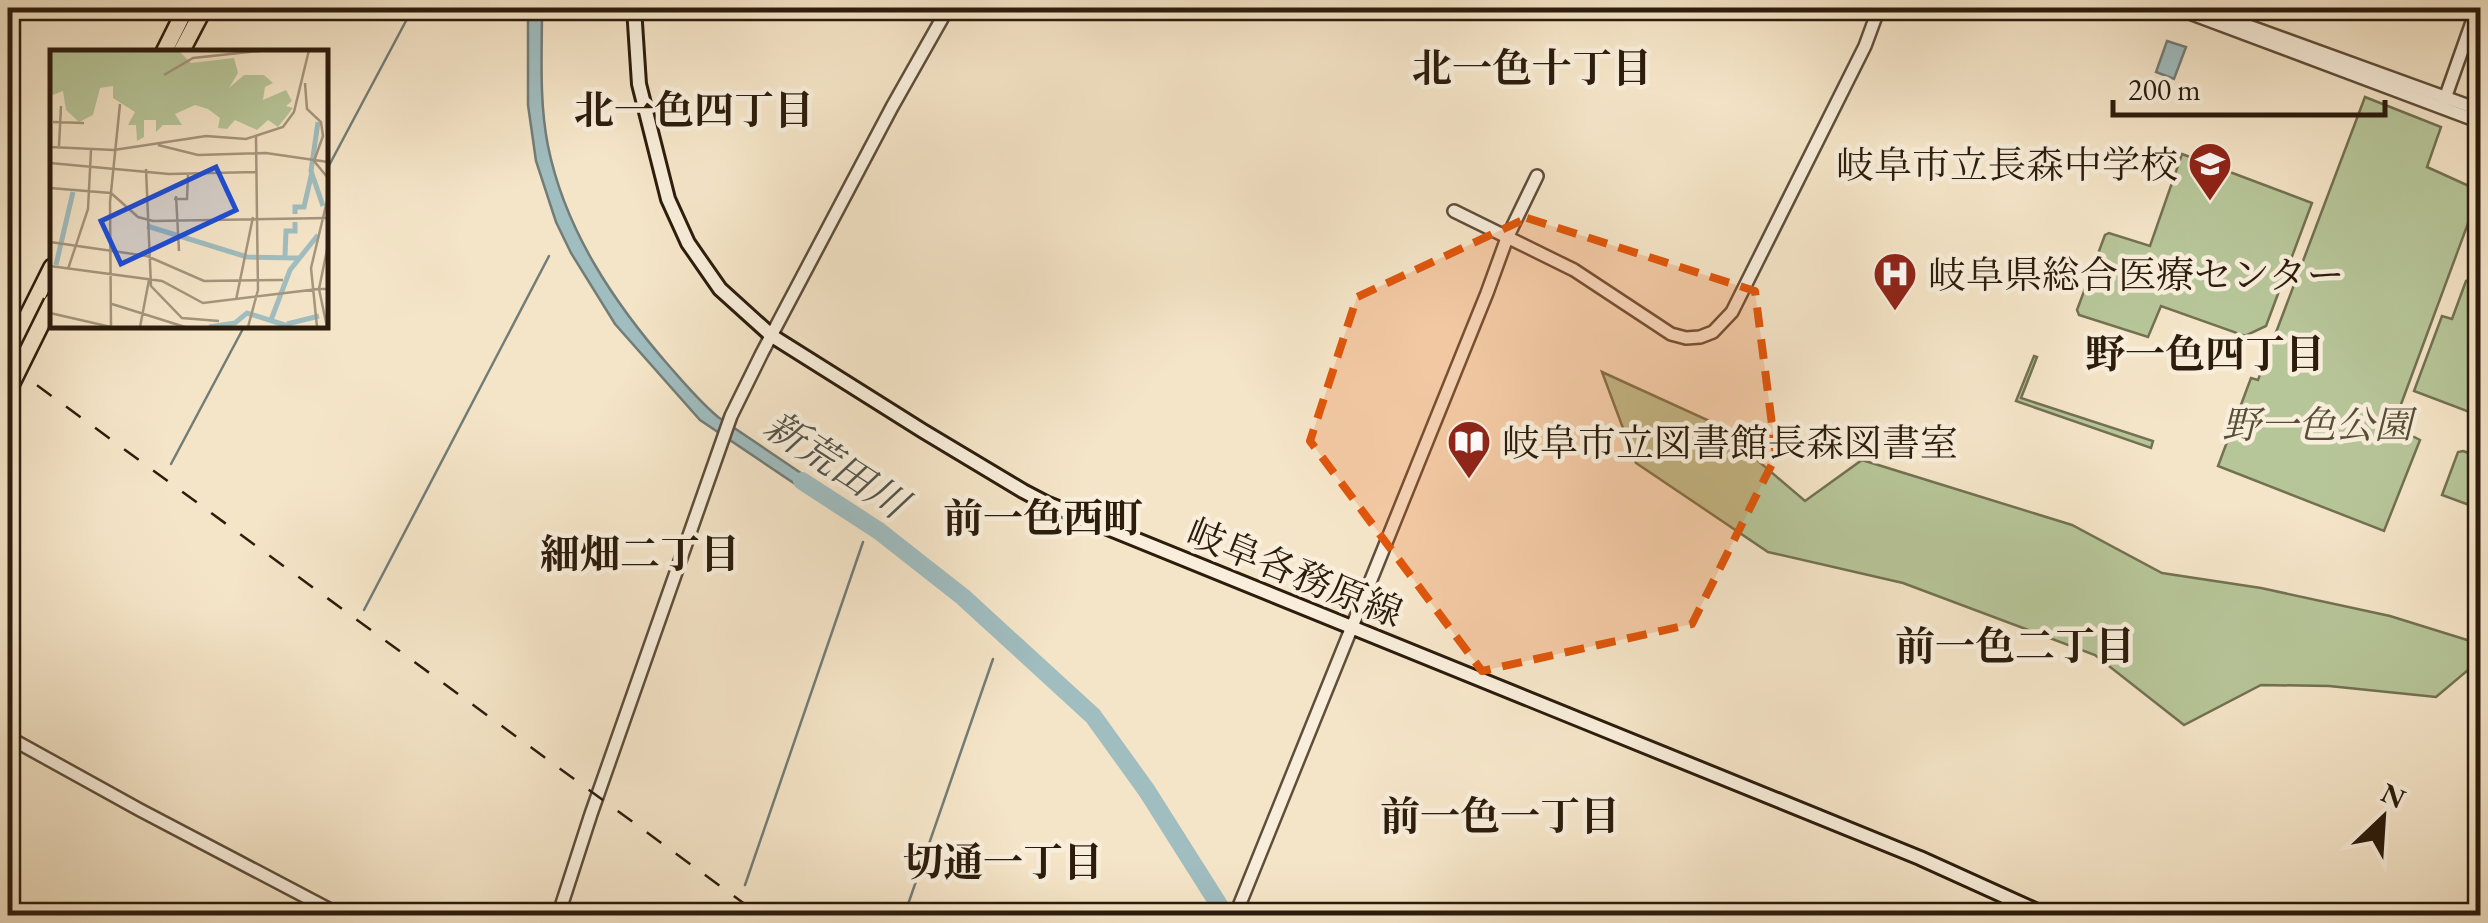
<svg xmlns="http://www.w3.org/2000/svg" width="2488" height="923" font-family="'EB Garamond','Noto Serif JP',serif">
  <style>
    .green { fill: #b7c699; stroke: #727152; stroke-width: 2.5 }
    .water { fill: #a0bdc0; stroke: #727d78; stroke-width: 2.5 }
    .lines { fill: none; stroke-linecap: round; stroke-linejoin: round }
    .stream { stroke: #727d78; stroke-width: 2.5 }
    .river { stroke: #a0bdc0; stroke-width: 18 }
    .tertiary-casing { stroke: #5e4e3b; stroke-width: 16 }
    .secondary-casing { stroke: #2c1c0c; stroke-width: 18 }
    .trunk-casing { stroke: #2c1c0c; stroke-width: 20 }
    .tertiary { stroke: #f8eedb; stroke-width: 11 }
    .secondary { stroke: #f8eedb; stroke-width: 12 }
    .trunk { stroke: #f5e5c8; stroke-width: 15 }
    .rail { stroke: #2c1c0c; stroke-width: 2.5; stroke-dasharray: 18 18; stroke-linecap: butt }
    .trunk-bridge-casing { stroke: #2c1c0c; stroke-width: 20; stroke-linecap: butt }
    .trunk-bridge { stroke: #f5e5c8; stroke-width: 15 }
    .marked { fill: #df560c; fill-opacity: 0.2; stroke: #df560c; stroke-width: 8; stroke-dasharray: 20 12; stroke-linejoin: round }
    .labels { text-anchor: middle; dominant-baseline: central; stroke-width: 9; stroke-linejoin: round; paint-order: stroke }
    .poi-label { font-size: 38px; fill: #2c1c0c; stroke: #f8eedb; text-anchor: start }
    .park-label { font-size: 38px; font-style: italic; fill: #564f36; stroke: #f8eedb }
    .street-label { font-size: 38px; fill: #2c1c0c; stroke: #f8eedb }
    .neighbourhood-label { font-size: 40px; font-weight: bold; fill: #2c1c0c; stroke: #f8eedb }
    .water-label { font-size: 40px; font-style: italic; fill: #55544b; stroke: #f8eedb }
    .inset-river { fill: none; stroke: #a0bdc0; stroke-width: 5 }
    .inset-road { fill: none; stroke: #a5957d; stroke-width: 2.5 }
    .view { fill: #1d4ed8; fill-opacity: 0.15; stroke: #1d4ed8; stroke-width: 5 }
    .inset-edge { fill: none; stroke: #2c1c0c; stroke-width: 5 }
  </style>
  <rect width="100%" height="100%" fill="#f5e5c8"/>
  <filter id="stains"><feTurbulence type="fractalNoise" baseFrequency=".002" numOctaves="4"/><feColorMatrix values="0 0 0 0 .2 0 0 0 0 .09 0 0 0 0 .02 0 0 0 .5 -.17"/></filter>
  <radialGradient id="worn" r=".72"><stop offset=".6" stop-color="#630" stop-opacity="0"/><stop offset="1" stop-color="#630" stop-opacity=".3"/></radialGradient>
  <g class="green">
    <path d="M2365,97L2441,127L2427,167L2480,191L2393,426L2420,440L2384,531L2218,466L2251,378L2258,380Z"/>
    <path d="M2182,154L2312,203L2266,326L2245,336L2161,306L2148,337L2079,315L2077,310L2105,235L2109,233L2150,246Z"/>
    <path d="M2478,276L2480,277V416L2414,391L2442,316L2452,319L2466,281Z"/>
    <path d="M2034,356L2037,357L2021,398L2153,441L2151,448L2016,401Z"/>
    <path d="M1602,372L1714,423L1805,501L1862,460L2072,525L2162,573L2261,588L2390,616L2480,644V660L2436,697L2329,686L2261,685L2184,725L2095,655L1903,583L1768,552L1636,463Z"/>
    <path d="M2463,451L2480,457V509L2442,495L2458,452Z"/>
  </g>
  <g class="water">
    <path d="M528,8H542C542,54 539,101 548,146C565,230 614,303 670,367C685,384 700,402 718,417L826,490L819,500L700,420L615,324L571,253L556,222L536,161L528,105Z"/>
    <path d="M2167,41L2186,47L2174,79L2156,72Z"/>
  </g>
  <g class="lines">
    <g class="stream">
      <path d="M325,173L407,19"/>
      <path d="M171,464L245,325"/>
      <path d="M364,610L549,256"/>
      <path d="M745,885L863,542"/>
      <path d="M904,916L993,659"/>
    </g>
    <path class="river" d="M802,481L879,531L963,597L1093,716L1147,791L1226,916"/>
    <defs>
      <g id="tertiary">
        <path d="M2176,8L2480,122"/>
        <path d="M2199,8L2480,110"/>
        <path d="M2443,104L2477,8"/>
        <path d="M1454,211L1574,270L1671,334L1686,338L1700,337L1713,332L1732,312L1865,46L1879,8"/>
        <path d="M8,737L140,810L342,916"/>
        <path d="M558,916L591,814L731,416L762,353L892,107L948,8"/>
        <path d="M1235,916L1487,293L1507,238L1537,176"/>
      </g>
      <path id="secondary" d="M634,8L639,84L668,199L688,243L720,289L772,336L923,431L1023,491L1046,503L1920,858L2048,916"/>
      <g id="trunk">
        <path d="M164,52L186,8"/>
        <path d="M181,52L204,8"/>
        <path d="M8,355L52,267"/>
      </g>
    </defs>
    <use href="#tertiary" class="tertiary-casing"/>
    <use href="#secondary" class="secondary-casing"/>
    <use href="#trunk" class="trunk-casing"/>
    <use href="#tertiary" class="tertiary"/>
    <use href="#secondary" class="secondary"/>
    <use href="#trunk" class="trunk"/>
    <path class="rail" d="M8,364L761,916"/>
    <defs>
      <path id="trunk-bridge" d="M8,391L52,302"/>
    </defs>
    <use href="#trunk-bridge" class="trunk-bridge-casing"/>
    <use href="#trunk-bridge" class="trunk-bridge"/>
  </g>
  <path class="marked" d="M1527,218L1755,291L1776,456L1692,624L1482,671L1310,441L1357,297Z"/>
  <defs>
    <symbol id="school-pin" viewBox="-11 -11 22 30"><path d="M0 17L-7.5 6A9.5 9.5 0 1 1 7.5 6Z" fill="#8f2418" stroke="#f8eedb"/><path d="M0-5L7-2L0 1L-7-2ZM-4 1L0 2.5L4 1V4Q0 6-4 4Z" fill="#fff"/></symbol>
    <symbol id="hospital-pin" viewBox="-11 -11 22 30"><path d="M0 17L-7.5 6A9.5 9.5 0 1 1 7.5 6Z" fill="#8f2418" stroke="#f8eedb"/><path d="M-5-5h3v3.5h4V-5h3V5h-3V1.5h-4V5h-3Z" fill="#fff"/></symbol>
    <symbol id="library-pin" viewBox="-11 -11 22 30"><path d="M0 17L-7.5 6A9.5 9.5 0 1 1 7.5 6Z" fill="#8f2418" stroke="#f8eedb"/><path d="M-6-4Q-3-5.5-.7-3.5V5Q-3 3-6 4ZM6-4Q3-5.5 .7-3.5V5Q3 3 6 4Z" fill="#fff"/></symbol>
  </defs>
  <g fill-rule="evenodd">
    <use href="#school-pin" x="2185" y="139" width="50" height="68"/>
    <use href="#hospital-pin" x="1870" y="249" width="50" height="68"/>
    <use href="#library-pin" x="1444" y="417" width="50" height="68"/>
  </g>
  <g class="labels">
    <g class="poi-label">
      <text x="2178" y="164" text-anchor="end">岐阜市立長森中学校</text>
      <text x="1928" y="274">岐阜県総合医療センター</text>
      <text x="1502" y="442">岐阜市立図書館長森図書室</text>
    </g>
    <g class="park-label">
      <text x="2317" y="424">野一色公園</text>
    </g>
    <g class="street-label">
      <text transform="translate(1295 572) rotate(22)">岐阜各務原線</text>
    </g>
    <g class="neighbourhood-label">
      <text x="1532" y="68">北一色十丁目</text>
      <text x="694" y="110">北一色四丁目</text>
      <text x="2205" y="354">野一色四丁目</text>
      <text x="1043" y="518">前一色西町</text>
      <text x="640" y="554">細畑二丁目</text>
      <text x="2015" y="646">前一色二丁目</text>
      <text x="1500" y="816">前一色一丁目</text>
      <text x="1003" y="862">切通一丁目</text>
    </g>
    <g class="water-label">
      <text transform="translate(836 464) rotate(33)">新荒田川</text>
    </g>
  </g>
  <g transform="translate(50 50)">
    <rect width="278" height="278" fill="#f5e5c8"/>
    <path d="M0,0H128L141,13L184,8L188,23L179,38L194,25H214L223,33L215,37L213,50L236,40L242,51L236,56L243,58L228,77L218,70L207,80L185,70L177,79L168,78L170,68L158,59L145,55L125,64L132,75H113L106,82V70H94V87L87,91L86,75H78L85,62L63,48V36L50,38L43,65L29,72L16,60L13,41L0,46Z" fill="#b7c699"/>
    <path class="inset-river" d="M268,72L261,121L273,156M245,164V157H254L262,122M97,176L197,207L248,208M235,206L236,181H245V172M6,215L23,142M221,270L240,220L268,185M237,274L269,266M159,277L185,273L197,263L241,277"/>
    <path class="inset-road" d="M114,25L143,8L218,0M255,33L257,59L271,72L273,86L264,111L278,128M3,72L34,73M206,86L207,168M108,95L148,105L216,103L278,112M9,96L11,56M0,97L64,100M64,100L156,86L196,89L233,77L244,62L259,0M0,113L119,124L207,122M96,119L101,236L132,268L169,271M0,138L61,143M61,143L88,167L103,171L278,168M126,146L129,201M124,149H137L138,125M207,168L208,240M0,192L97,206L154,231L233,230M278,195L269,239H278M0,216L112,231L153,253L269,239L277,277M18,219L38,159L41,100M186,250L203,167M62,254L135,277M0,263L61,277M61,277L60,152L70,54M90,277L99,230M198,277L208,240M267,277L261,218L278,147"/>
    <path class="view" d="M166,117L186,160L71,214L51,171Z"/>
    <rect width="278" height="278" class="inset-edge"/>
  </g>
  <rect width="2488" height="923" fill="none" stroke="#f5e5c8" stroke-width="40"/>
  <rect x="10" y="10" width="2468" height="903" fill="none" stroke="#2c1c0c" stroke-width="5"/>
  <rect x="20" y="20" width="2448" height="883" fill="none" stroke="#2c1c0c" stroke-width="2.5"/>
  <g transform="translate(2383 818) rotate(25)" stroke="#f8eedb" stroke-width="8" paint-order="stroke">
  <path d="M0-8L18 38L0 25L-18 38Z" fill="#2c1c0c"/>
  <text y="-15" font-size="28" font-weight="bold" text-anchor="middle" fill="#2c1c0c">N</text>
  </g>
  <path d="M2113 100v15h272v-15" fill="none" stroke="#2c1c0c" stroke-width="5"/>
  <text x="2128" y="100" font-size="30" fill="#2c1c0c" stroke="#f8eedb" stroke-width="8" paint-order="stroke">200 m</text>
  <rect width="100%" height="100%" filter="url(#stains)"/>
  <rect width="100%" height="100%" fill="url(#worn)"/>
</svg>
